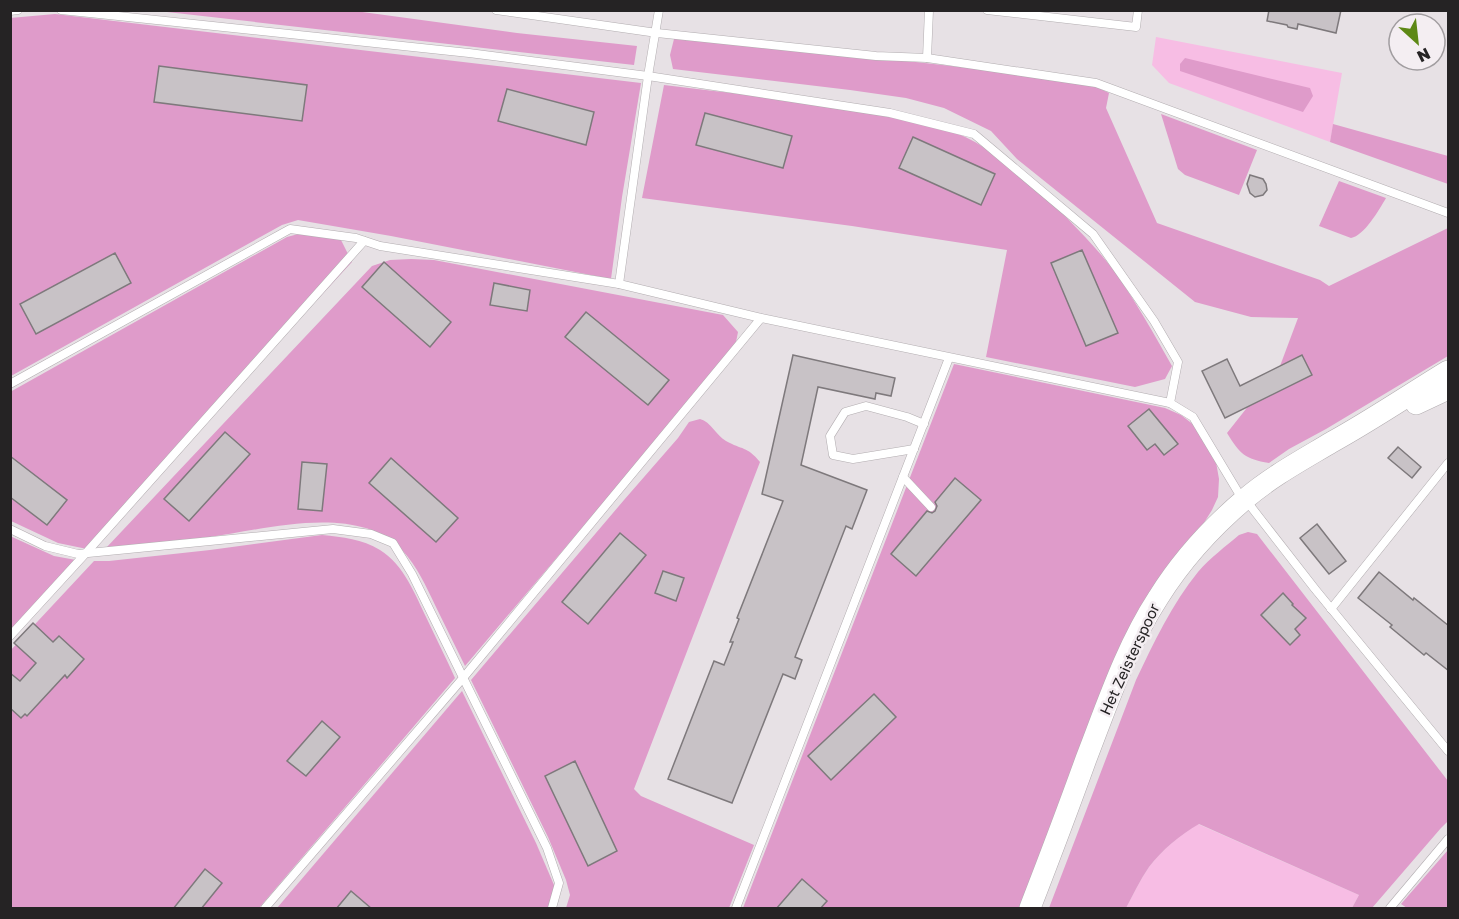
<svg xmlns="http://www.w3.org/2000/svg" width="1459" height="919" font-family="'Golos Text',sans-serif">
  <style>
    .green { fill: #f7bde4 }
    .forest { fill: #df9bca }
    .building { fill: #c8c2c6; stroke: #7e797c; stroke-width: 1.5 }
    .lines { fill: none; stroke-linecap: round; stroke-linejoin: round }
    .lane-casing { stroke: #b2adb0; stroke-width: 9 }
    .secondary-casing { stroke: #b2adb0; stroke-width: 22 }
    .lane { stroke: #fff; stroke-width: 8 }
    .secondary { stroke: #fff; stroke-width: 21 }
    .labels { text-anchor: middle; dominant-baseline: central; stroke-width: 5; stroke-linejoin: round; paint-order: stroke }
    .street-label { font-size: 15px; fill: #252324; stroke: #f4eef2 }
  </style>
  <rect width="100%" height="100%" fill="#e7e1e5"/>
  <g class="green">
    <path d="M1156,37L1342,73L1330,142L1169,83L1152,65Z"/>
    <path d="M1198,824L1359,895L1352,908H1126C1133,895 1140,880 1149,867C1162,850 1180,835 1198,824Z"/>
  </g>
  <g class="forest">
    <path d="M158,11H355L517,33L637,46L634,65Z"/>
    <path d="M55,14L641,83L622,197L611,279L391,236L298,220L282,225L11,376L10,18Z"/>
    <path d="M675,35L1068,79L1095,86L1109,93L1106,108L1157,223L1320,280L1329,286L1448,228V356L1326,429L1289,449L1269,463C1245,459 1240,454 1227,433L1280,366L1298,318L1251,317L1195,302L1017,159L991,131L944,108L906,98L850,90L673,69L670,55Z"/>
    <path d="M1185,58L1310,88L1313,96L1303,112L1180,71V64Z"/>
    <path d="M664,85C736,94 809,100 880,114C902,118 927,122 947,129C995,147 1032,183 1067,218C1083,235 1101,253 1115,272C1136,302 1154,334 1172,366L1165,379L1135,387L986,357L1007,250L852,226L642,198Z"/>
    <path d="M1161,114L1257,150L1239,195L1185,175L1178,169Z"/>
    <path d="M1333,124L1448,156V184L1330,142Z"/>
    <path d="M1339,181L1386,198C1379,210 1364,236 1351,238L1319,226Z"/>
    <path d="M302,233L341,240L352,262L87,549L58,543L11,521L10,392L287,237Z"/>
    <path d="M411,259L434,260L723,315L738,332L735,347L465,666C455,646 445,625 435,605C426,586 417,566 402,550C359,503 266,529 210,537C175,541 140,544 106,548L372,266L390,260Z"/>
    <path d="M954,364L1165,408L1181,415L1199,429L1216,462L1219,479L1218,497L1212,510L1202,526L1175,557L1020,908H743Z"/>
    <path d="M700,419C711,422 716,435 726,441C742,450 747,446 760,462L634,789L641,796L754,845L729,908H566L570,895L566,880L548,837L471,680L624,500L678,438L689,422Z"/>
    <path d="M1248,532L1257,534L1448,781V821L1441,828L1372,908H1352L1359,895L1199,824C1180,835 1162,850 1149,867C1140,880 1133,895 1126,908H1049L1136,680C1154,642 1172,604 1198,572C1210,558 1226,546 1239,535Z"/>
    <path d="M322,535C343,537 362,539 380,550C404,565 415,594 427,619C436,638 446,658 455,678L259,908H11L10,651L94,561H109L210,550Z"/>
    <path d="M10,536L54,556L76,560L10,632Z"/>
    <path d="M462,691L536,843L554,885L556,895L550,908H277Z"/>
    <path d="M1448,850V908H1407L1401,904Z"/>
  </g>
  <g class="building">
    <path d="M1269,10H1341L1336,33L1298,24L1297,29L1288,27L1287,25L1267,21Z"/>
    <path d="M159,66L307,85L302,121L154,102Z"/>
    <path d="M507,89L594,112L586,145L498,121Z"/>
    <path d="M705,113L792,136L783,168L696,145Z"/>
    <path d="M913,137L995,174L981,205L899,168Z"/>
    <path d="M1250,175L1263,179L1266,184L1267,190L1263,195L1255,197L1250,193L1247,184Z"/>
    <path d="M1082,250L1118,333L1086,346L1051,263Z"/>
    <path d="M115,253L131,283L36,334L20,304Z"/>
    <path d="M384,262L451,322L430,347L362,287Z"/>
    <path d="M494,283L530,290L527,311L490,305Z"/>
    <path d="M586,312L669,380L648,405L565,337Z"/>
    <path d="M793,355L895,378L891,396L876,393L875,399L818,387L801,465L867,490L852,529L846,526L795,657L802,660L795,679L783,674L732,803L668,779L714,661L724,665L733,642H730L739,619L737,618L783,501L762,494Z"/>
    <path d="M1302,355L1312,375L1225,418L1202,371L1227,359L1240,386Z"/>
    <path d="M1149,409L1178,444L1164,455L1155,444L1147,450L1128,426Z"/>
    <path d="M225,432L250,454L189,521L164,499Z"/>
    <path d="M1398,447L1421,467L1412,478L1388,458Z"/>
    <path d="M10,456L67,500L47,525L10,497Z"/>
    <path d="M391,458L458,518L436,542L369,483Z"/>
    <path d="M302,462L327,464L322,511L298,509Z"/>
    <path d="M955,478L981,500L916,576L891,554L927,511L932,513L935,511L937,506L935,502Z"/>
    <path d="M1317,524L1346,561L1329,574L1300,538Z"/>
    <path d="M620,533L646,555L588,624L562,602Z"/>
    <path d="M663,571L684,578L676,601L655,593Z"/>
    <path d="M1379,572L1413,600L1414,598L1449,626V671L1426,653L1424,655L1390,627L1392,625L1358,598Z"/>
    <path d="M1283,593L1293,604L1292,605L1306,618L1295,629L1300,635L1290,645L1261,615Z"/>
    <path d="M33,623L53,642L59,636L84,659L67,678L65,675L27,716L25,714L21,718L10,708V673L20,681L36,663L14,643Z"/>
    <path d="M874,694L896,717L831,780L808,756Z"/>
    <path d="M322,721L340,737L306,776L287,761Z"/>
    <path d="M575,761L617,851L588,866L545,776Z"/>
    <path d="M205,869L222,883L201,909H173Z"/>
    <path d="M802,879L827,901L820,909H776Z"/>
    <path d="M351,891L372,909H336Z"/>
  </g>
  <g class="lines">
    <defs>
      <g id="lane">
        <path d="M61,10L469,53L648,76L890,113L974,134L1093,234L1154,321L1178,362L1170,403"/>
        <path d="M496,10L657,33L876,56L927,58L1096,83L1448,213"/>
        <path d="M987,10L1136,27L1138,10"/>
        <path d="M10,11L18,10"/>
        <path d="M927,58L929,10"/>
        <path d="M619,284L648,76L659,10"/>
        <path d="M10,384L290,229L356,238L380,246L619,284L761,318L1170,403L1193,417L1238,492L1252,508L1315,589L1448,751"/>
        <path d="M914,449L853,459L833,455L830,436L845,412L866,406L907,417L924,424"/>
        <path d="M903,477L931,507"/>
        <path d="M10,529L45,546L78,554L333,529L371,534L393,543L412,574L547,848L559,883L552,908"/>
        <path d="M1331,609L1448,463"/>
        <path d="M10,636L86,553L364,241"/>
        <path d="M265,908L463,678L761,318"/>
        <path d="M736,908L949,358"/>
        <path d="M1390,908L1448,839"/>
      </g>
      <g id="secondary">
        <path d="M1416,404L1448,389"/>
        <path d="M1030,908C1049,859 1068,809 1086,759C1107,705 1126,647 1158,598C1181,561 1212,527 1245,499C1272,476 1302,460 1332,442C1372,420 1410,394 1448,371"/>
      </g>
    </defs>
    <use href="#lane" class="lane-casing"/>
    <use href="#secondary" class="secondary-casing"/>
    <use href="#lane" class="lane"/>
    <use href="#secondary" class="secondary"/>
  </g>
  <g class="labels">
    <g class="street-label">
      <text transform="translate(1129 659) rotate(-65)">Het Zeisterspoor</text>
    </g>
  </g>
  <rect width="1459" height="919" fill="none" stroke="#252324" stroke-width="24"/>
  <g transform="translate(1417 42) rotate(153)"><circle r="28" fill="#f4eef2" stroke="#a19da0" stroke-width="1.5"/>
  <path d="M0-4.5L10 22L0 15L-10 22Z" fill="#5d8815"/>
  <text y="-9" font-size="16" font-weight="bold" text-anchor="middle" fill="#252324">N</text>
  </g>
</svg>
